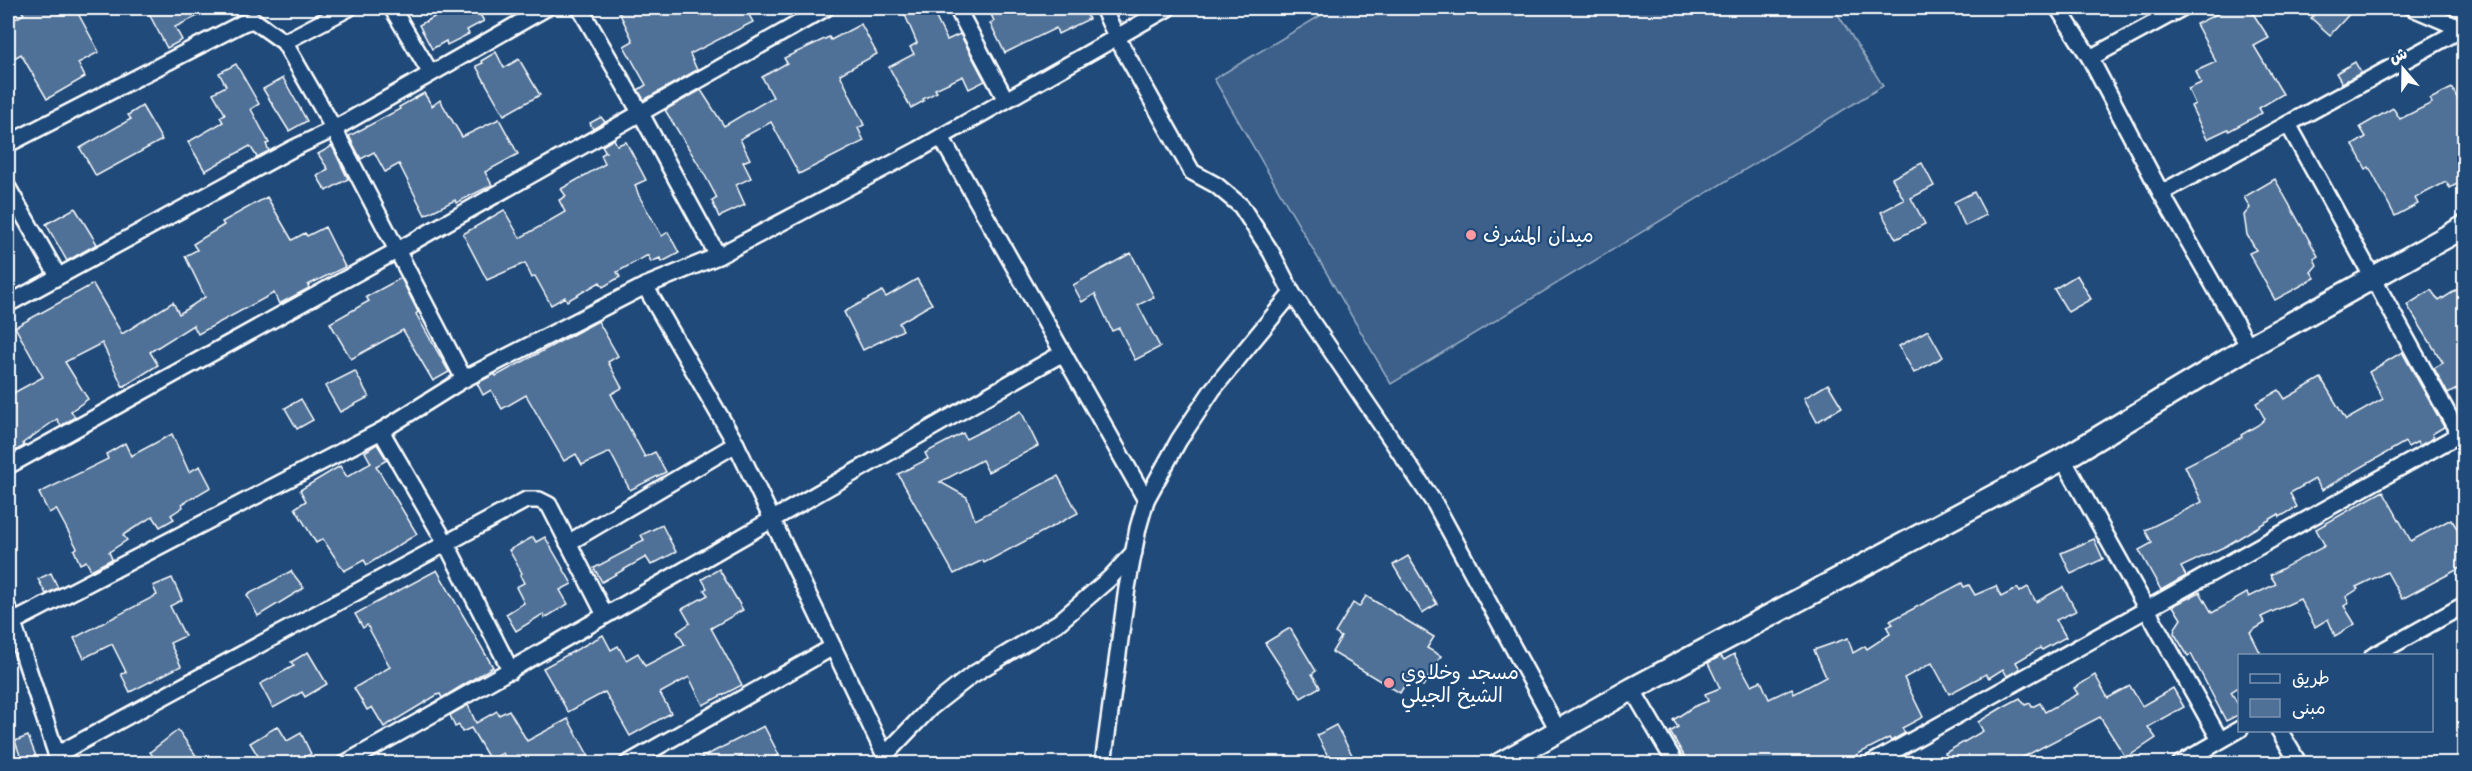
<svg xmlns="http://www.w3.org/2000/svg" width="2472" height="771" font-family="'Comic Neue','Playpen Sans Arabic',sans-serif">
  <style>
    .garden { fill: #3c618b; stroke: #9eb0c5; stroke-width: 1.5 }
    .building { fill: #507197; stroke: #fff; stroke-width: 1.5 }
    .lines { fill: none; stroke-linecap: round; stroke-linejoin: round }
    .street-casing { stroke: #fff; stroke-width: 20 }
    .secondary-casing { stroke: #fff; stroke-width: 26 }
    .street { stroke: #1f4a7a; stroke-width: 15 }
    .secondary { stroke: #1f4a7a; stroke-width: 21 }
    .poi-dot { fill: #ff9aa2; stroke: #1f4a7a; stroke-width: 2 }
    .labels { text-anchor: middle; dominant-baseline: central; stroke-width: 4.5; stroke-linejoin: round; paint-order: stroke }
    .poi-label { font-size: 20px; fill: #fff; stroke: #1f4a7a; text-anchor: start }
  </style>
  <rect width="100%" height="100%" fill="#1f4a7a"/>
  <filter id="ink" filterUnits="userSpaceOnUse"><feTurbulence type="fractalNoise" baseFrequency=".0167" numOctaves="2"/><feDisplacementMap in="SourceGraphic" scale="12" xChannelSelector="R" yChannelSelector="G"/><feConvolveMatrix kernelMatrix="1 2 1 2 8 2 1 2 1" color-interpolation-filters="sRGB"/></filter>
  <g filter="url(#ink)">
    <path class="garden" d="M1333,8H1834L1883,86L1391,384L1214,79Z"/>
    <g class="building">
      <path d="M19,8H52L59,14L70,8H75L99,52L78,63L85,77L47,99L21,54L8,62V23L24,14Z"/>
      <path d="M158,8H214L175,27L182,40L167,48L148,12Z"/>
      <path d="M451,8H476L484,21L467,30L469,34L447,45L446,41L432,49L419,25Z"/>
      <path d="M617,8H745L753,22L690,54L697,70L644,100L638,90L646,85L624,46L633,41Z"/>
      <path d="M922,8H931L947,40L960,34L985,81L969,89L963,76L935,89L937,92L923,99L924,101L911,108L889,67L914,54L910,47L917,43L905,15Z"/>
      <path d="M988,8H1083L1089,19L1058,34L1056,28L1005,53L990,23L994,21Z"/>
      <path d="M2229,8L2252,12L2269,38L2254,46L2283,94L2259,108L2262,113L2229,131L2228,129L2207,139L2191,106L2195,104L2188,89L2201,83L2196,71L2216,62L2196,24Z"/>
      <path d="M2321,8H2355L2330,35L2311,18Z"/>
      <path d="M861,24L877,54L840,74L864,125L858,128L864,141L799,174L771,122L740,139L750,159L743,162L751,178L736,185L745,205L719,217L712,201L717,198L702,170L665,110L701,90L724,126L773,97L762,77L787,63L784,58L829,37L831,40Z"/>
      <path d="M496,52L504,68L519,59L540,95L504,115L476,66L483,63L481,61Z"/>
      <path d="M2355,62L2361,73L2342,83L2336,73Z"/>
      <path d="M236,64L259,104L251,109L269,143L266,144L269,151L257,157L250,146L205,171L188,142L223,122L220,117L225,114L213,93L226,86L219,73Z"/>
      <path d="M283,78L307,121L289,131L263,89Z"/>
      <path d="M2452,88L2464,111V180L2450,188L2446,182L2415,198L2418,204L2395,216L2369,167L2366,169L2353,145L2366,137L2360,127L2393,108L2400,119L2432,103L2430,99Z"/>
      <path d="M424,93L432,106L440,100L462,137L499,119L518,154L485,172L492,185L456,203L455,200L425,215L399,164L385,172L374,152L361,159L349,136L400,109L399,107Z"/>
      <path d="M142,106L162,140L96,176L80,148L131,119L128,115Z"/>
      <path d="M601,117L605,122L593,129L590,123Z"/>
      <path d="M614,139L617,145L626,142L646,180L635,185L639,196L662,236L668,232L679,253L662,262L660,258L651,262L648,255L617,272L620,277L603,287L600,282L567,301L565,297L551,305L535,276L532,278L525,263L487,280L463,234L504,210L520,238L565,212L559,200L566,196L561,189L605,164L601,155L606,152L602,146Z"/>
      <path d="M332,146L348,179L326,191L317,176L328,169L318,154Z"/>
      <path d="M1922,163L1934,186L1911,198L1925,224L1896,239L1881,212L1904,200L1892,178Z"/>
      <path d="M2275,179L2318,256L2314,259L2317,265L2311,272L2315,278L2275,300L2249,253L2256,250L2247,235L2244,215L2250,208L2244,197Z"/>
      <path d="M1974,192L1986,215L1965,226L1954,202Z"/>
      <path d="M267,197L292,240L305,233L307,236L325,227L345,267L308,285L309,288L279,304L274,293L198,334L193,325L150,352L158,365L123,387L102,343L65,362L88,399L71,411L75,417L61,426L57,419L23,443L24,446L8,455V396L43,377L15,327L93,284L122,334L173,302L179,314L205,297L185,256L197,250L193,244L224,225L222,222Z"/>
      <path d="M75,208L97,244L67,261L46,224Z"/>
      <path d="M1131,253L1154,297L1138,305L1160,347L1135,360L1119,328L1112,331L1095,294L1082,302L1073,285Z"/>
      <path d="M2077,275L2091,299L2068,312L2054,289Z"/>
      <path d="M401,278L418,312L416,314L449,372L433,381L403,330L351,359L330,323L369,301L366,297Z"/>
      <path d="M917,279L932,304L899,323L903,330L863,350L844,312L882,291L886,297Z"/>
      <path d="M2464,285V385L2448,394L2434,368L2443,363L2407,305L2431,290L2439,301Z"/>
      <path d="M598,321L618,356L608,362L622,388L611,394L645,457L655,452L666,472L630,490L610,452L582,465L576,454L564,461L526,395L502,409L491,390L483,395L477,383L495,374L496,376Z"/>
      <path d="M1928,330L1943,357L1914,373L1899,346Z"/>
      <path d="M2402,352L2444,427L2432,434L2434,438L2419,446L2417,442L2408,447L2405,442L2322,490L2315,479L2290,493L2297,507L2280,517L2279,514L2226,546L2181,567L2186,576L2161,590L2139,550L2152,543L2145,530L2202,502L2185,466L2242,437L2241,435L2258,425L2265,419L2256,403L2279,390L2285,399L2321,378L2346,420L2383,399L2369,372Z"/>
      <path d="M355,371L369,397L340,412L325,386Z"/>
      <path d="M1828,384L1842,407L1817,422L1804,398Z"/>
      <path d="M301,399L313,420L297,429L285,408Z"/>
      <path d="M1021,411L1038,446L988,472L982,460L940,482L967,497L975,520L1058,476L1078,513L984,563L983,560L954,574L898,474L928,459L925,453L963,433L966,439Z"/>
      <path d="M172,434L189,472L200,466L211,487L182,504L183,507L171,515L174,519L160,527L153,516L123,535L127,540L109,552L112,559L91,570L86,561L80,564L74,550L77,548L56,509L49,513L39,493L108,459L106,454L125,443L131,456Z"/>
      <path d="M377,444L387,460L376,466L417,534L367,565L364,560L344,571L323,539L316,543L295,508L306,501L300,490L340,466L347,477L371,463L365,452Z"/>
      <path d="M2383,491L2411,541L2451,519L2464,539V566L2402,599L2387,572L2356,587L2358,589L2346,597L2349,603L2344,606L2355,624L2335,636L2328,619L2315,627L2300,599L2261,617L2265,623L2250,632L2262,656H2240V686L2231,692L2240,708V714L2226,721L2191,654L2188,656L2174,633L2175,628L2181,619L2173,606L2200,592L2212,613L2247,593L2249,597L2276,584L2270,575L2325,546L2316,529Z"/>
      <path d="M662,525L676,552L651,565L646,557L602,582L594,568L632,548L631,546L644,540L641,535Z"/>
      <path d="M533,537L536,542L545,537L572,584L560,590L568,604L545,618L543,614L516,631L506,614L524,603L516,587L524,583L520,575L522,573L509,550Z"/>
      <path d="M2094,539L2103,559L2071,574L2061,553Z"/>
      <path d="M1408,556L1437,604L1422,613L1393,565Z"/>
      <path d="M719,569L743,610L711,628L742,685L703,705L689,677L660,693L671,713L630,736L605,692L568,712L543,668L603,635L611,650L618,646L626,660L638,653L645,666L685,645L677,632L690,623L682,609L708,595L704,590L707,588L702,579Z"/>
      <path d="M437,570L493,667L442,698L440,694L437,695L384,727L372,707L367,710L354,688L390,667L367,625L363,628L355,614Z"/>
      <path d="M291,571L304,588L258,616L247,595Z"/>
      <path d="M51,573L58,588L46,594L38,579Z"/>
      <path d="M172,578L182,600L170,606L185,636L170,643L181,666L130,692L121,674L126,672L112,644L84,658L74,638L157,595L153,586Z"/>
      <path d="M1962,583L1964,587L1969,585L1975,595L1996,586L2001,597L2018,588L2019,592L2028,587L2036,602L2063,587L2076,611L2056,620L2066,637L2042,650L2040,648L2016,662L2020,669L2007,676L2003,669L1989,678L1986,674L1949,694L1932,663L1904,678L1923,717L1902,728L1905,733L1891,741L1889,738L1856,755L1860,764H1689L1670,732L1678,727L1673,720L1693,707L1708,701L1705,694L1720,688L1708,663L1721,656L1724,660L1734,654L1751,685L1761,681L1769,699L1792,688L1794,694L1826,677L1814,650L1848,638L1853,653L1865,646L1867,649L1890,634L1887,627L1893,624L1890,621Z"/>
      <path d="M1366,596L1434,637L1427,648L1441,656L1423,686L1409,678L1400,693L1332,652L1341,637L1335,633L1353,603L1359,607Z"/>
      <path d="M1290,628L1316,671L1312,674L1320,687L1301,698L1265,643Z"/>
      <path d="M308,652L327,684L305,697L302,692L273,708L260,684L294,666L291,662Z"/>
      <path d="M2095,675L2108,698L2130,686L2142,706L2173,688L2184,707L2148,727L2156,738L2126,758L2100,717L2010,764H1951L1945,753L1983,731L1978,722L2003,707L2020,698L2025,705L2030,703L2032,707L2040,703L2045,712L2078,694L2074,688Z"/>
      <path d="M468,705L476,723L497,711L499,715L509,710L527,741L568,719L593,764H508L503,753L490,760L471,728L462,732L459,725L455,727L450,715Z"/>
      <path d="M1336,725L1357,764H1332L1317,735Z"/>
      <path d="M278,726L287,741L301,733L311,754L291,764H263L250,743Z"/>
      <path d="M764,726L779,755L772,759L774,764H746L742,756L727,764H689Z"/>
      <path d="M178,730L202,764H158L150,752Z"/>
      <path d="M28,736L36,756L22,761L15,741Z"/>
    </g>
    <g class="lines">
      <defs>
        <g id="street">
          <path d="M392,8L430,72"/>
          <path d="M580,8L640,112L718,256"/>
          <path d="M957,8L1006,100"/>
          <path d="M1103,8L1116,36L1192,172L1216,185L1241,206L1271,252L1292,293L1435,504L1558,730"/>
          <path d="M2058,8L2090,58L2161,193L2249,347"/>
          <path d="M2413,8L2462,29"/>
          <path d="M284,42L349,8"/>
          <path d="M2090,58L2182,8"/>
          <path d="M2288,124L2464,443"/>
          <path d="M941,137L1146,500"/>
          <path d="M8,144L243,23L253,20L284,42L334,129L464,379"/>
          <path d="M8,188L58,276"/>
          <path d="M2161,193L2464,28"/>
          <path d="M645,286L736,444L889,764"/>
          <path d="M8,304L292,149L334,129L546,8"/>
          <path d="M381,431L447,545L511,671"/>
          <path d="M2063,459L2220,740"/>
          <path d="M8,466L398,250L826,8"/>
          <path d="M568,543L736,444"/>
          <path d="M8,608L59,762"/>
          <path d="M13,622L381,431L464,379L645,286L718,256L918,150L1168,8"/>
          <path d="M2373,656L2464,605"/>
          <path d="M1632,689L1676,764"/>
          <path d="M2279,730L2299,764"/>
          <path d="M56,755L526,500H539L549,505L605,615"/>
          <path d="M885,755L930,708L972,675L1059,622L1110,578L1134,552"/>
          <path d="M344,764C585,629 823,489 1063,353"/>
          <path d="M627,764L833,647"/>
          <path d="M1103,764L1127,588L1138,528L1146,500L1179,440L1213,389L1292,293"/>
          <path d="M1870,764L2460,434"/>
          <path d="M2180,764L2240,729"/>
        </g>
        <path id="secondary" d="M1500,764L1632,689L2063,459L2249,347L2464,227"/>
      </defs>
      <use href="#street" class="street-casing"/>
      <use href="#secondary" class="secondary-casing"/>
      <use href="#street" class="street"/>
      <use href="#secondary" class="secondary"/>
    </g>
  </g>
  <g class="poi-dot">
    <circle cx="1471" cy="235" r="6"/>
    <circle cx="1389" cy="683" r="6"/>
  </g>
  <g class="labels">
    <g class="poi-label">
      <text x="1483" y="235">ميدان المشرف</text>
      <text x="1401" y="672">مسجد وخلاوي<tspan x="1401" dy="23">الشيخ الجيلي</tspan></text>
    </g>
  </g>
  <rect width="2472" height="771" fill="none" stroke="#1f4a7a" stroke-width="30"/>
  <rect x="15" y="15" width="2442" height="741" fill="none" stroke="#fff" stroke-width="2" filter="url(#ink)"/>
  <rect x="2238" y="654" width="195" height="78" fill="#1f4a7a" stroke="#7992af" stroke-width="1.5"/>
  <rect x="2250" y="674" width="30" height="9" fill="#1f4a7a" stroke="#7992af" stroke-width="1.5"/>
  <text x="2292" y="684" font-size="18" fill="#ffffff">طريق</text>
  <rect x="2250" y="699" width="30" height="18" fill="#507197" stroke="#7992af" stroke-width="1.5"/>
  <text x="2292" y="714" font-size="18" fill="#ffffff">مبنى</text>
  <g transform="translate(2403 69) rotate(340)" stroke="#1f4a7a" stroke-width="4.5" paint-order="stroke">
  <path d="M0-4.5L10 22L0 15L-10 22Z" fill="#ffffff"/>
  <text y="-9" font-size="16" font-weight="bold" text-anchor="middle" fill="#ffffff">ش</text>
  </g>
</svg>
